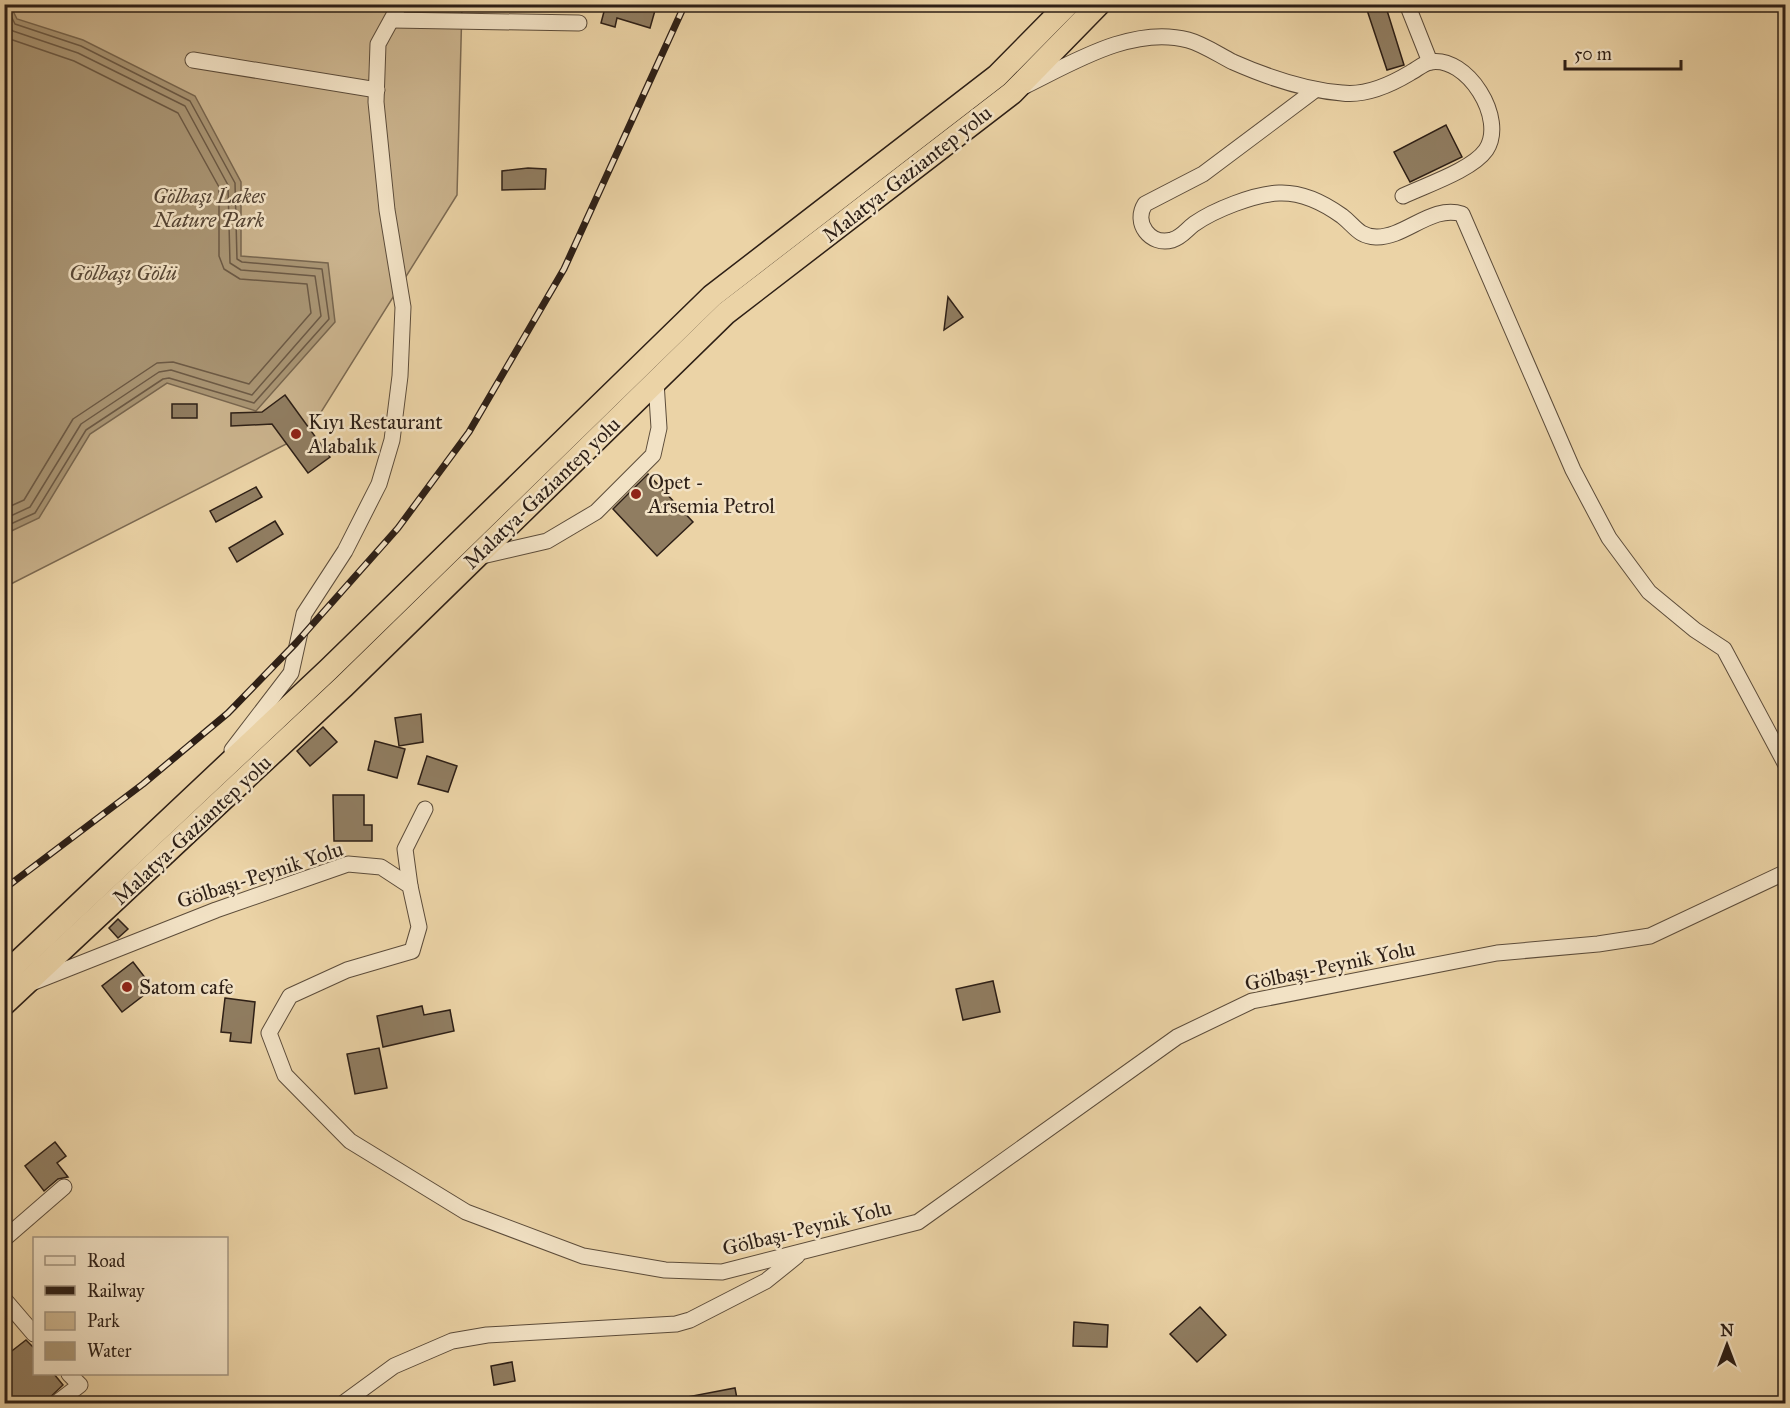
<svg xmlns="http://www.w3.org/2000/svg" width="1790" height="1408" font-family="'IM FELL Great Primer',serif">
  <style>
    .green { fill: #cbb48e; stroke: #7c6a52; stroke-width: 1.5 }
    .water { fill: #aa9675; stroke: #78664f; stroke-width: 1.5 }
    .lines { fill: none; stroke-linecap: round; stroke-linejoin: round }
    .shore { stroke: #6c5a46; stroke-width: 1.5 }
    .building { fill: #907d61; stroke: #2d1f16; stroke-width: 1.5 }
    .minor-casing { stroke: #5c4c3a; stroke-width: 17 }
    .highway-casing { stroke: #2d1f16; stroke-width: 25 }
    .minor { stroke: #f2e2c5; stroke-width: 15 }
    .highway { stroke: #ebd3a6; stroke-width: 22 }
    .rail-casing { stroke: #2d1f16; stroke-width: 7 }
    .rail { stroke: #f2e2c5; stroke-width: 4.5; stroke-dasharray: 14; stroke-linecap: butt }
    .poi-dot { fill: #8f2418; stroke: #f2e2c5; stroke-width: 2 }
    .labels { text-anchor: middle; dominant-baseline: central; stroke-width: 5; stroke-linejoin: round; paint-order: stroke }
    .street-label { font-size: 21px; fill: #2d1f16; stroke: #f2e2c5 }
    .park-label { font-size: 21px; font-style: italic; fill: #544434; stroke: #f2e2c5 }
    .poi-label { font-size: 21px; fill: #2d1f16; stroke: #f2e2c5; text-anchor: start }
    .water-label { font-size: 22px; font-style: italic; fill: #594937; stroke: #f2e2c5 }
  </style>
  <rect width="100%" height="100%" fill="#ebd3a6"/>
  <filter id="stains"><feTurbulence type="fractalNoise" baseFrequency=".00333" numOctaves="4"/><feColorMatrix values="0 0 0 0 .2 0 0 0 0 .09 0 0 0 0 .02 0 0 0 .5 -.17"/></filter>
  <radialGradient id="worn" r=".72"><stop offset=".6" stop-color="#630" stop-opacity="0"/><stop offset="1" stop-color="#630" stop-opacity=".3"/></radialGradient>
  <path class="green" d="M5,5H462L457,195L308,433L5,587Z"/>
  <path class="water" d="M4,5H10L17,19L83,40L195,96L241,182V256L328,263L335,322L256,411L167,383L90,434L39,518L5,534Z"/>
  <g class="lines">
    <g class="shore">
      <path d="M4,23L13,31L78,53L185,106L228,185L230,263L241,270L315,276L321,316L252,395L171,370L159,372L81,424L30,507L4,519"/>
      <path d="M4,37L74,61L178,113L219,187V256L224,269L240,279L307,284L311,313L249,384L173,362L157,363L73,419L24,500L4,509"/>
      <path d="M4,527L35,513L86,430L163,379L169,378L254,403L329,319L322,269L242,262L237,259L235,183L190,101L81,46L15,24L5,4"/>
    </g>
  </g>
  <g class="building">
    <path d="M606,4H648L656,7L650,28L617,18L615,27L601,23Z"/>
    <path d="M1365,4H1385L1404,65L1387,70Z"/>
    <path d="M1446,125L1462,157L1410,182L1394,152Z"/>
    <path d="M528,168L546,169L545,189L502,190V171Z"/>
    <path d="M948,297L963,317L944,330Z"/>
    <path d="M285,395L330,457L308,473L272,424L231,426V413L262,412Z"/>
    <rect x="172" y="404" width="25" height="14"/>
    <path d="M648,474L693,522L657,556L613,509Z"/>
    <path d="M256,487L262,497L216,522L210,511Z"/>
    <path d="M275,521L283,534L237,562L229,548Z"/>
    <path d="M421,714L423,742L399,746L395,718Z"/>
    <path d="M323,727L337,742L310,766L297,751Z"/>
    <path d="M375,741L405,749L397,778L368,770Z"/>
    <path d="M427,756L457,766L448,792L418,784Z"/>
    <path d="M333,795H364V825H372V841H334Z"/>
    <path d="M118,919L128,929L118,938L109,928Z"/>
    <path d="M133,962L153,988L122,1012L102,986Z"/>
    <path d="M993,981L1000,1012L963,1020L956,989Z"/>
    <path d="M225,998L255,1002L251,1043L230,1041L231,1033L221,1032Z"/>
    <path d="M422,1006L424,1015L450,1010L454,1031L383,1047L377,1016Z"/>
    <path d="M379,1048L387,1088L355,1094L347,1054Z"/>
    <path d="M55,1142L66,1156L57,1163L68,1177L58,1179L44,1191L25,1166Z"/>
    <path d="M1200,1307L1226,1335L1197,1362L1170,1334Z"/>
    <path d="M1074,1322L1108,1325L1107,1347L1073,1346Z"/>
    <path d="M26,1340L34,1348V1374H54L63,1385L43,1404H4V1357Z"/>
    <path d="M512,1362L515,1381L494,1385L491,1366Z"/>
    <path d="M735,1388L738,1404H688L687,1397Z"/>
  </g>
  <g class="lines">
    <defs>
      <g id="minor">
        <path d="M1407,4L1430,62"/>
        <path d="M392,20L579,23"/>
        <path d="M193,60L377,90"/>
        <path d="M1025,86C1072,63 1133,25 1188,40C1203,44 1219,55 1233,62C1267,77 1304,90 1342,93C1366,96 1390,85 1410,73C1416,70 1424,63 1430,62C1467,55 1507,119 1486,150C1472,170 1426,185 1403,196"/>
        <path d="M1315,90L1203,174L1145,204C1133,223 1150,246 1172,240C1182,237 1186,230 1194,224C1214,210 1254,194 1279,193C1302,192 1324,203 1342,216C1355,226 1358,236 1376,237C1405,238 1432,204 1462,214L1573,470L1609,538L1649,592L1695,630L1724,649L1786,765"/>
        <path d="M478,557L547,541L596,512L653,455L659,428L656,382"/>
        <path d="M232,750L291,673L304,614L345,551L379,484L392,440L400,376L403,307L387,210L376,102L378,44L400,4"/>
        <path d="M410,886L405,849L425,809"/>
        <path d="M34,982L216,910L348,864L381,867L410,886L419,927L412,951L347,970L290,996L269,1033L285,1075L350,1141L466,1212L583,1256L665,1270L722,1272L918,1222L1177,1037L1252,1001L1497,953L1598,944L1650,936L1786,872"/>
        <path d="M4,1239L64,1187"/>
        <path d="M4,1299L34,1334"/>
        <path d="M55,1404L80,1385L69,1374"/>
        <path d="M342,1404L394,1366L452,1341L487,1335L676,1324L690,1320L766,1281L797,1256"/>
      </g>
      <g id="highway">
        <path d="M4,975L328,670L712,296L997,76L1068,4"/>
        <path d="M4,1004L344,686L726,313L1012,93L1099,4"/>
      </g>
    </defs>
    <use href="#minor" class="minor-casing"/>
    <use href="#highway" class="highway-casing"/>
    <use href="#minor" class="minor"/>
    <use href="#highway" class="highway"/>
    <defs>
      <path id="rail" d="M4,889L143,784L228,713L296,643L398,528L469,432L564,269L685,4"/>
    </defs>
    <use href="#rail" class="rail-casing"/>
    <use href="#rail" class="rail"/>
  </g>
  <g class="poi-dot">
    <circle cx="296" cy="434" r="6"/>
    <circle cx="636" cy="494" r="6"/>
    <circle cx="127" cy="987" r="6"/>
  </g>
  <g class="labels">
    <g class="street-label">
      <text transform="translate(907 174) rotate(-38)">Malatya-Gaziantep yolu</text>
      <text transform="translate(542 493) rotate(-44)">Malatya-Gaziantep yolu</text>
      <text transform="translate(192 830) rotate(-43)">Malatya-Gaziantep yolu</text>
      <text transform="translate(260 875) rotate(-18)">Gölbaşı-Peynik Yolu</text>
      <text transform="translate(1330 966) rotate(-12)">Gölbaşı-Peynik Yolu</text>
      <text transform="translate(807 1228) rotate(-14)">Gölbaşı-Peynik Yolu</text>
    </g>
    <g class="park-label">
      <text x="209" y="196">Gölbaşı Lakes<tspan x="209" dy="24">Nature Park</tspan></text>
    </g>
    <g class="poi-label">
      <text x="308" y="422">Kıyı Restaurant<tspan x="308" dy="24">Alabalık</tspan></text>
      <text x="648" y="482">Opet -<tspan x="648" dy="24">Arsemia Petrol</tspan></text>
      <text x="139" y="987">Satom cafe</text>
    </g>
    <g class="water-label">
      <text x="123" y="272">Gölbaşı Gölü</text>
    </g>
  </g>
  <rect width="1790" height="1408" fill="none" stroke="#ebd3a6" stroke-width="24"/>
  <rect x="6" y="6" width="1778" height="1396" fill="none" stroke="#2d1f16" stroke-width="3"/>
  <rect x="12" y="12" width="1766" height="1384" fill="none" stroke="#2d1f16" stroke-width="1.5"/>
  <rect x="33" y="1237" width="195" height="138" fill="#f2e2c5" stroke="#a3947f" stroke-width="1.5"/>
  <rect x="45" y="1256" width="30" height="9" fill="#f2e2c5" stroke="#a3947f" stroke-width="1.5"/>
  <text x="87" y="1267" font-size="18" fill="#2d1f16">Road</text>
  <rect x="45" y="1286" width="30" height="9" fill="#2d1f16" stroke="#a3947f" stroke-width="1.5"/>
  <text x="87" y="1297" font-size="18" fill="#2d1f16">Railway</text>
  <rect x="45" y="1312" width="30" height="18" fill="#cbb48e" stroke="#a3947f" stroke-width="1.5"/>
  <text x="87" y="1327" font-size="18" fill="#2d1f16">Park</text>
  <rect x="45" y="1342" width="30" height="18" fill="#aa9675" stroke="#a3947f" stroke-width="1.5"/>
  <text x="87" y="1357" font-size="18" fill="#2d1f16">Water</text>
  <g transform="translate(1727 1345)" stroke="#f2e2c5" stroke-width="4.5" paint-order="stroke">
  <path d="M0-4.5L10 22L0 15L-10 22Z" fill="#2d1f16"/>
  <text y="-9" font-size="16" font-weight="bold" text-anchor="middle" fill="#2d1f16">N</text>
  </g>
  <path d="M1565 60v9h116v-9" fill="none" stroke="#2d1f16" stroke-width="3"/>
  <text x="1574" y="60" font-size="18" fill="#2d1f16" stroke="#f2e2c5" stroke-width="4.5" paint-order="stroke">50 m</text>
  <rect width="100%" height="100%" filter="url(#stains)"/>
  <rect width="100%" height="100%" fill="url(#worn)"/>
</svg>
